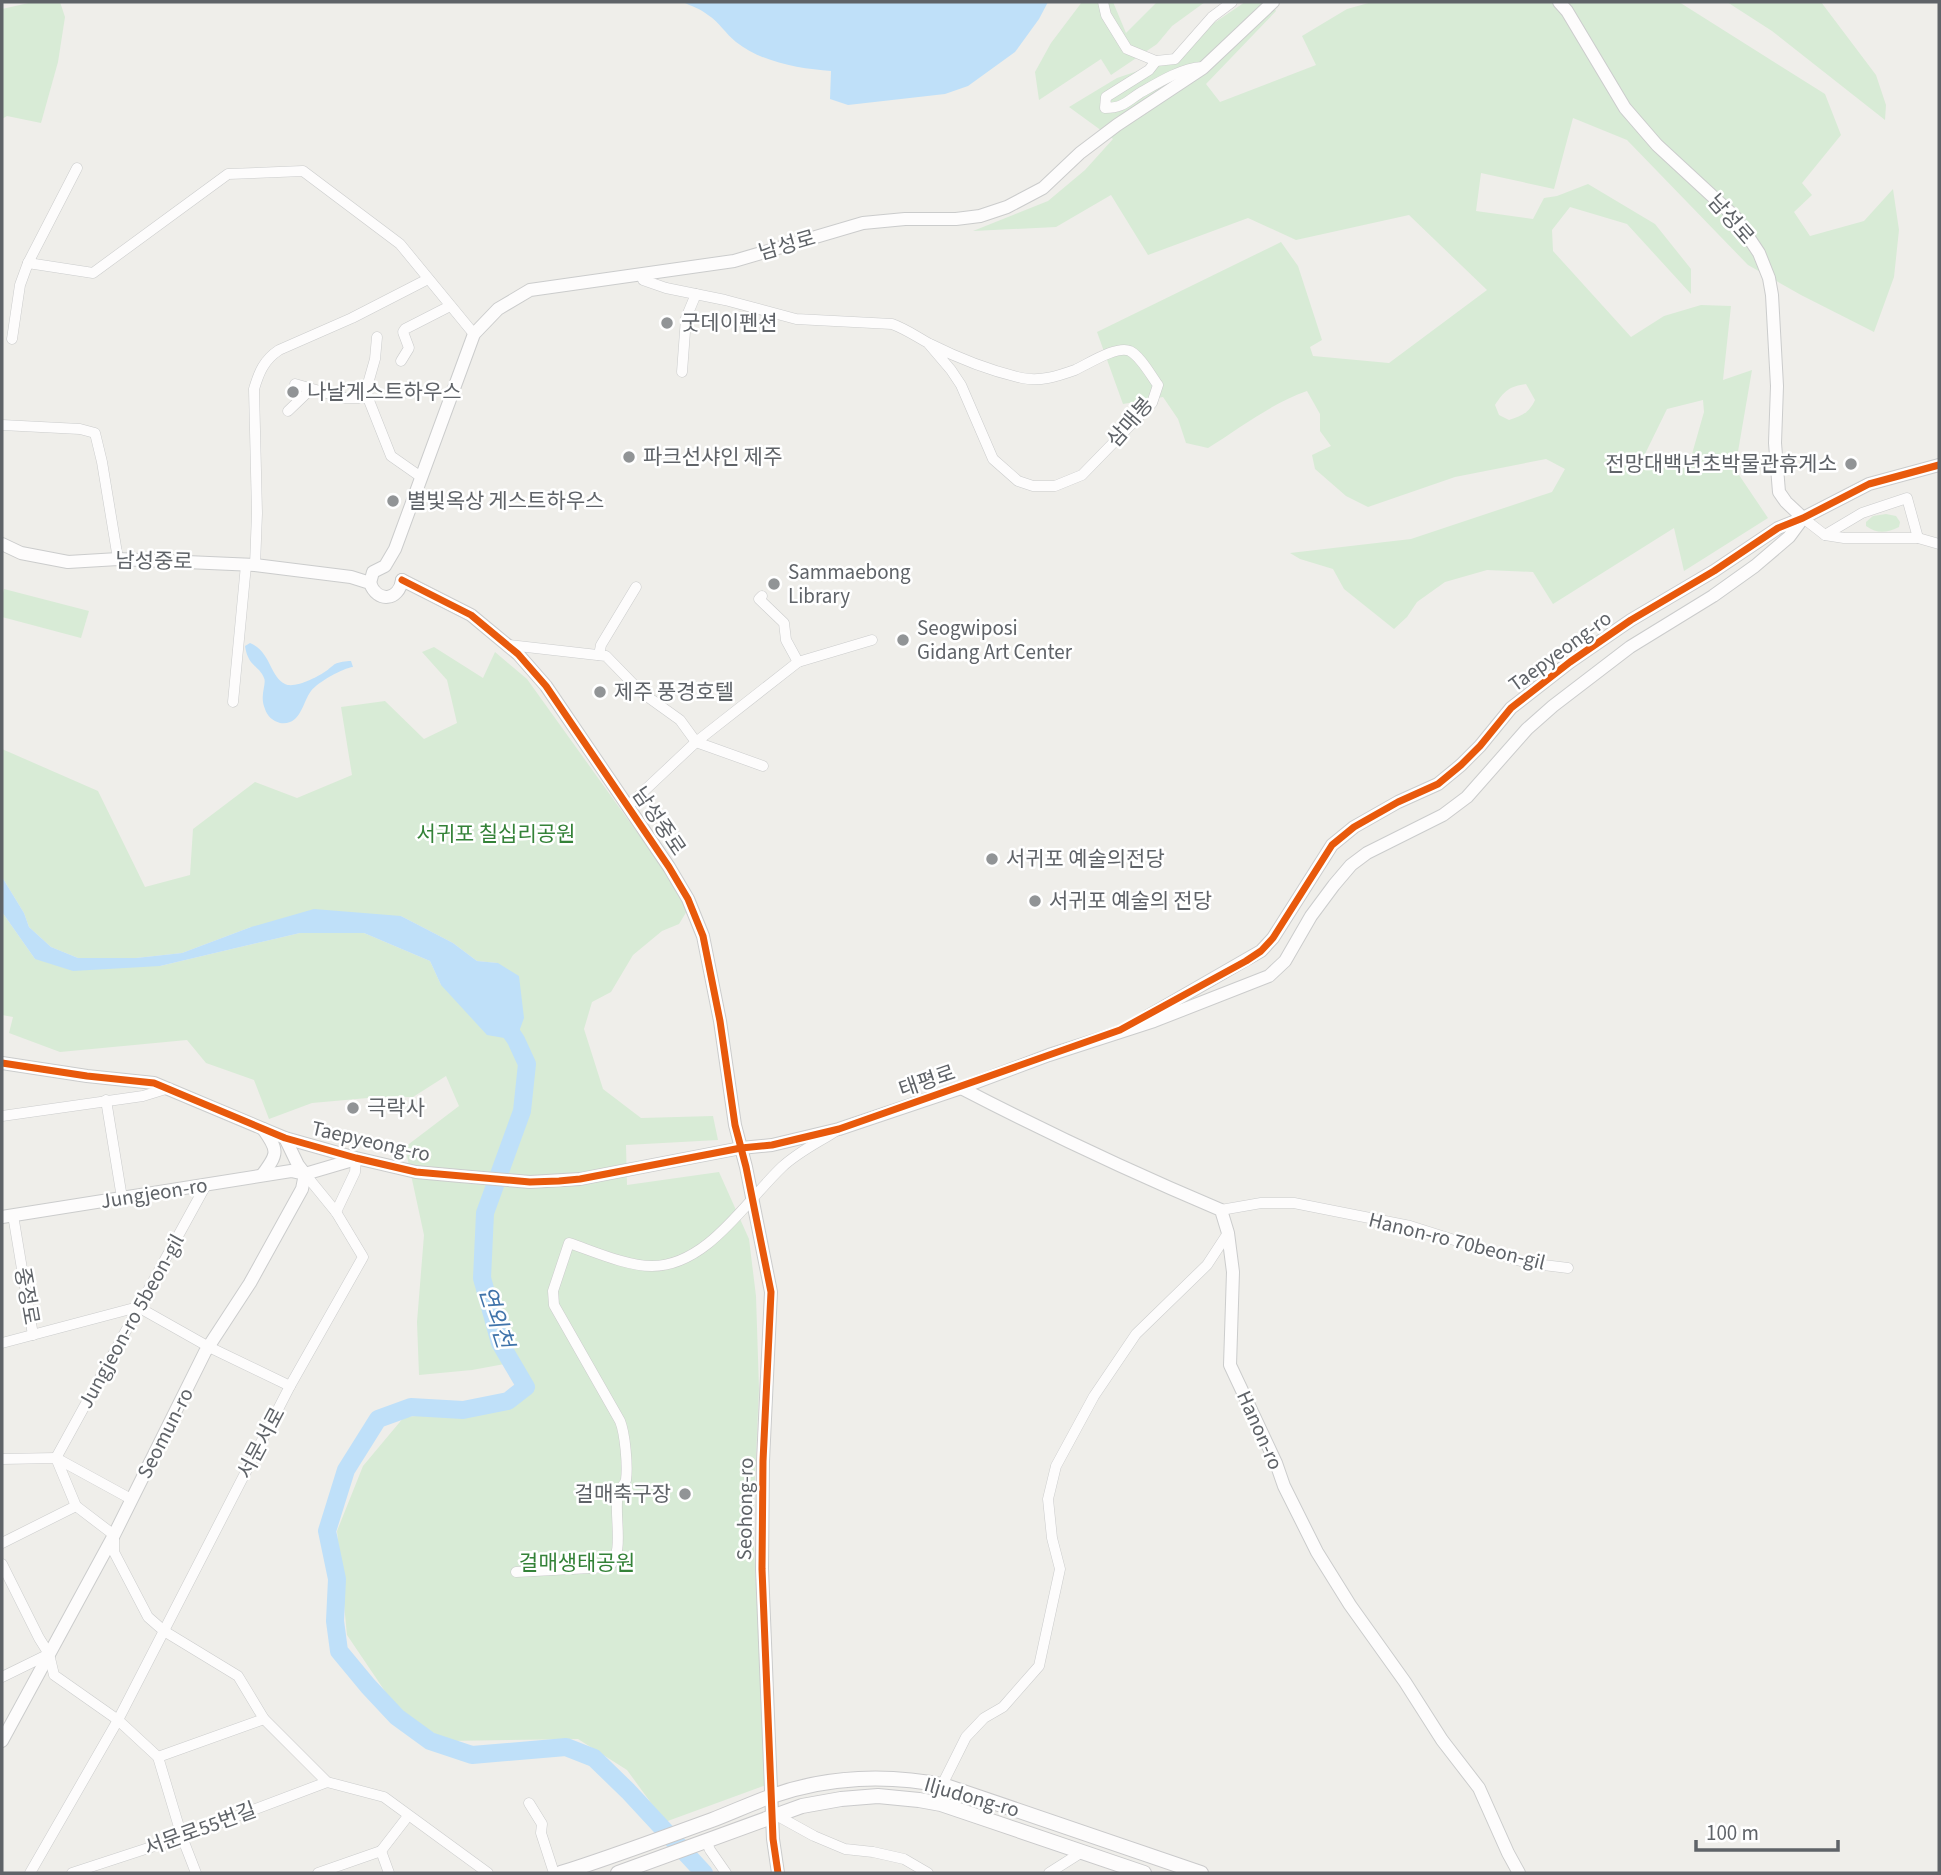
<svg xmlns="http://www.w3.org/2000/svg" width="1941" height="1875" font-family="'Source Sans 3','Noto Sans KR',sans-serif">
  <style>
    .green { fill: #d8ebd6; fill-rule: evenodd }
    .water { fill: #bfe0f9 }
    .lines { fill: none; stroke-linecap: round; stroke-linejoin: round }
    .river { stroke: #bfe0f9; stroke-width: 18 }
    .minor-casing { stroke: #cbcccc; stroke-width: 11 }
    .tertiary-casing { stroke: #cbcccc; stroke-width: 14 }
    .secondary-casing { stroke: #cacacb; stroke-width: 16 }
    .minor { stroke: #fdfcfc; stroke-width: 10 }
    .tertiary { stroke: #fdfcfc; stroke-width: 12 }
    .secondary { stroke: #fdfcfc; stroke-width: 14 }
    .cycleway-casing { stroke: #fff; stroke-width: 11 }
    .cycleway { stroke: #e8590c; stroke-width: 7 }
    .poi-dot { fill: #919496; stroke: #fff; stroke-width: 2.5 }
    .labels { text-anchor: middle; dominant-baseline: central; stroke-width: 5; stroke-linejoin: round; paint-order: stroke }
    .street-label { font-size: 21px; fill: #5f6368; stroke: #fff }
    .poi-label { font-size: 21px; fill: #5f6368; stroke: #fff; text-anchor: start }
    .park-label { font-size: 21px; fill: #348238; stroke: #fff }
    .water-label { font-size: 23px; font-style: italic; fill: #4174aa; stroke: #fff }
  </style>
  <rect width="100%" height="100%" fill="#efeeea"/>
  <g class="green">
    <path d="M33,2H60L65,17L58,62L41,123L7,116L2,119V9Z"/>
    <path d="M1082,2H1113L1126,33L1157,2H1205L1172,26L1157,44L1111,75L1101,59L1039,100L1035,72L1051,43Z"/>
    <path d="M1245,2H1271L1276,11L1206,84L1220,102L1316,65L1302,36L1347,9L1372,2H1679L1825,94L1841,135L1802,183L1812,195L1794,212L1810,236L1864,221L1893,189L1899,230L1894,277L1874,332L1801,295L1748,265L1627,140L1573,118L1554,189L1481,173L1476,211L1533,219L1544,198L1557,196L1588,184L1655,224L1691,269V294L1627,224L1570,207L1552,230L1553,251L1631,337L1664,316L1701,305L1731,306L1723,380L1752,370L1735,469L1768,518L1684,571L1674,528L1553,604L1533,572L1487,570L1445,582L1417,602L1407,617L1394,629L1344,589L1333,569L1300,559L1290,553L1411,539L1552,492L1565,469L1546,459L1455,477L1368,507L1346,496L1315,469L1312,455L1331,446L1320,431V414L1307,391C1272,403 1240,428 1208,448L1186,443L1178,419L1163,397L1123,404L1097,332L1281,242L1298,266L1322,340L1310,347L1313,356L1389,363L1487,290L1409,215L1296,240L1248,218L1148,255L1111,195L1056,227L973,231L1048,201L1085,170L1113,139L1069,107L1117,78L1170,60L1214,23ZM1526,384L1535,400C1529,413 1522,416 1509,420L1499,415L1495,405C1504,391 1510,386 1526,384ZM1703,400L1704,412L1688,468H1652L1644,456L1667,409Z"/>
    <path d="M1727,2H1821L1876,75L1886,105L1885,120L1772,31Z"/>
    <path d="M1886,514L1896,516L1900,522L1899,527C1887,533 1877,534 1866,526V522L1873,516Z"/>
    <path d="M4,589L89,611L81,638L2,617V597Z"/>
    <path d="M434,647L483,678L495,652L527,679L690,906L679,924L662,931L633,955L611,992L592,1002L584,1029L603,1089L641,1118L713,1116L718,1140L626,1145L627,1185L719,1172L749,1239L756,1296L759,1389L753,1525L766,1785L665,1822L627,1770L578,1739L446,1741L397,1709L347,1635L337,1531L363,1466L404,1417L487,1410L530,1390L520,1361L472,1370L419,1375L417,1322L424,1235L405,1147L459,1106L446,1076L413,1097H379L312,1103L269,1119L254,1080L206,1063L187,1040L60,1052L9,1033L13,1017L2,1015V912L35,959L160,966L300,933H364L430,961L441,985L498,963L477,961L453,943L401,916L251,927L182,953L136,958H78L51,947L29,927L24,913L2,877V749L98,791L145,887L190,875L193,829L255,782L297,798L352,775L341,707L385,701L424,739L457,723L447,680L422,652Z"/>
  </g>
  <g class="water">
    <path d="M683,2H1048L1039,19L1015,52L968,86L945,94L848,105L830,99L831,71C800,69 761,62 736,42C726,34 719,22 708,15C701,9 691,6 683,2Z"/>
    <path d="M250,643C271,652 270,677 285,684C294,689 318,677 326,671C328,670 333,665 335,664C339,662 346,661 351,661L353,667C343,668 318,682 311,691C302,703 301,726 280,723C273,721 267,716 265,709C259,695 267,684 264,678C259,665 248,667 245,646Z"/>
    <path d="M2,877L24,913L29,927L51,947L78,958H136L182,953L251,927L314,909L401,916L453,943L477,961L498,963L519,976L524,1018L516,1040L487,1035L441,985L430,961L364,933H300L160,966L73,971L35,959L2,912Z"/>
  </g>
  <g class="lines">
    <path class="river" d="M503,1021L516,1040L527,1064L522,1111L485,1213L482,1278L500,1343L526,1387L508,1401L463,1410L411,1407L378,1419L346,1470L327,1531L337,1579L335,1621L339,1651L368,1686L397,1717L430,1741L472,1755L566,1747L594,1758L628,1791L704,1873"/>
    <defs>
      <g id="minor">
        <path d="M1103,2L1106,15L1127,49L1156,61L1175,59L1212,17L1232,2"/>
        <path d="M1156,61L1149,70L1106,97L1105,108C1123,108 1126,102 1140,93C1159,82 1182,68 1202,67"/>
        <path d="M28,263L77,168"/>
        <path d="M642,274L643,280L666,288L725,300L796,319L892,324C906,329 917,337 930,344C958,358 991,371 1022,378C1040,382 1058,376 1075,370C1088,364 1117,345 1130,351C1141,357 1150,374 1158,385L1152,403L1082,475L1055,486H1033L1018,481L993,459L961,385L951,370L928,343"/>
        <path d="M377,337L375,359L367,387L368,398L391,456L421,477"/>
        <path d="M12,339L20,285L28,263L93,273L228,174L303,171L400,244L474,334"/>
        <path d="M401,361L409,348L403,332L405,329L450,306"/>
        <path d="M682,372L686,318L696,294"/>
        <path d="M295,384L344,398H368"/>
        <path d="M288,411L311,389"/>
        <path d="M2,425L80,429L95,433L102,462L118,559"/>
        <path d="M1803,518L1825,535L1844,538H1918L1939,544"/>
        <path d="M1825,535L1862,513L1907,498L1918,538"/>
        <path d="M255,565L257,513L254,389C259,372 264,360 279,350L352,318L428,279"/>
        <path d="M762,596L759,599L784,623L786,640L798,662"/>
        <path d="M509,645L606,656L641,692L680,720L696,742L763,766"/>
        <path d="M599,655L601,645L636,587"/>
        <path d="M233,702L246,565"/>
        <path d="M628,806L696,742L798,662L872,640"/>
        <path d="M106,1100L122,1198"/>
        <path d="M2,1116L143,1096L169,1088"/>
        <path d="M1221,1210L1261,1203H1294L1410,1226L1527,1263L1568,1268"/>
        <path d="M336,1212L355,1172L356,1158"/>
        <path d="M13,1215L33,1335"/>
        <path d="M2,1343L138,1307L209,1347L290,1386"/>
        <path d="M56,1458L76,1506L114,1535V1552L148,1617L164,1631L238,1676L264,1719L327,1782L384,1797L488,1873"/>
        <path d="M56,1458L206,1185"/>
        <path d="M2,1459L56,1458L131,1499"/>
        <path d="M2,1543L76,1506"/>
        <path d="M2,1564L39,1638L49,1654L54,1675L118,1720L158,1757L182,1837L196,1873"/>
        <path d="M516,1572L608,1567C626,1555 613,1513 618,1494C619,1488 625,1485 626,1480C628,1466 625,1433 620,1421L554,1305L553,1291L569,1243C593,1251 626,1266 652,1266C707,1266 746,1201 782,1167C798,1152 817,1143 836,1131"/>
        <path d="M2,1677L49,1654"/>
        <path d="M158,1757L264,1719"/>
        <path d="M942,1785L966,1737L984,1718L1003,1707L1039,1666L1060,1569L1052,1538L1048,1499L1056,1466L1094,1396L1136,1334L1207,1265L1228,1233"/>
        <path d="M529,1803L542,1824L541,1833L554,1873"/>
        <path d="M776,1815L814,1836L845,1849L873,1852L904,1859L928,1873"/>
        <path d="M706,1841L710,1850L726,1873"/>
        <path d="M381,1851L408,1816"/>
        <path d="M30,1873L118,1720L290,1386L363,1257L336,1212L305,1174"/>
        <path d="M72,1873L182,1837L327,1782"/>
        <path d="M318,1873L381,1851L389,1873"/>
        <path d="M1049,1873L1082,1852"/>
      </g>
      <g id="tertiary">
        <path d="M1559,2L1567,11L1625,108L1657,145L1735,217L1759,253L1769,278L1772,295L1777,386L1775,443L1779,492L1786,502L1803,518"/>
        <path d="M2,544L21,553L68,562L118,559L255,565L351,577L370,583C377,603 399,601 402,580"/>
        <path d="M402,580L471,615L518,654L546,686L669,867L688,899L703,936L720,1021L735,1125L746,1167L771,1292L763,1461L762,1569L773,1839L778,1873"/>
        <path d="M370,583L373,572L385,566L395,549L474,334L498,309L530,290L734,261L863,223L905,219H956L980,216L1007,207L1043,188L1080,153L1117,125L1203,68L1273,2"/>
        <path d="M1148,1016L1261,951L1273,938L1332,845L1354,827L1398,802L1438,784L1461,765L1480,746L1511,708L1570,662L1631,620L1714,571L1778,528L1803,518L1869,484L1939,465"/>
        <path d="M2,1063L87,1076L154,1083L285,1138L356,1158L416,1172L460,1176L530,1182L580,1179L741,1148L772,1145L839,1129L961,1088L1049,1055L1154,1021L1269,976L1285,961L1311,916L1334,885L1351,865L1367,853L1443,815L1467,797L1527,729L1553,706L1630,647L1713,596L1755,566L1789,537L1803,518"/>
        <path d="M961,1088C1046,1132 1133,1173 1221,1210L1228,1233L1233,1272L1230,1365L1276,1463L1284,1486L1317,1552L1350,1605L1405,1682L1442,1740L1479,1788L1508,1853L1519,1873"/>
        <path d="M285,1138L298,1165L305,1174"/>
        <path d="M262,1175C278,1154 279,1151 263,1129"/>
        <path d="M2,1217L291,1171L305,1174"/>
        <path d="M2,1741L114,1535L205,1352L250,1283L302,1189L305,1174L356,1159"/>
      </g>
      <g id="secondary">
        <path d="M561,1873C612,1857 662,1838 712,1820C733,1812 752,1803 772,1796C828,1776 889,1774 946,1786L1201,1873"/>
        <path d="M618,1873L802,1806L841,1799L878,1796L919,1800L941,1804L1144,1873"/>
      </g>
    </defs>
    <use href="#minor" class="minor-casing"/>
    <use href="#tertiary" class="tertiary-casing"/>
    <use href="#secondary" class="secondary-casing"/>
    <use href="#minor" class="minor"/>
    <use href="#tertiary" class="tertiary"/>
    <use href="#secondary" class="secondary"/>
    <defs>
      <g id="cycleway">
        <path d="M402,580L471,615L518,654L546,686L669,867L688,899L703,936L720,1021L735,1125L746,1167L771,1292L763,1461L762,1569L773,1839L778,1873"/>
        <path d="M2,1063L87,1076L154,1083L285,1138L356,1158L416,1172L530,1182L559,1181L580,1179L741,1148L772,1145L839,1129L1120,1030L1246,961L1261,951L1273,938L1332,845L1354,827L1398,802L1438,784L1461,765L1480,746L1511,708L1570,662L1631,620L1714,571L1778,528L1803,518L1869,484L1939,465"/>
      </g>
    </defs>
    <use href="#cycleway" class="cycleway-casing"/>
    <use href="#cycleway" class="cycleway"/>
  </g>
  <g class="poi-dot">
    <circle cx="667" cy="323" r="7"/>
    <circle cx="293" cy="392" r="7"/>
    <circle cx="629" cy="457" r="7"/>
    <circle cx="1851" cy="464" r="7"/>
    <circle cx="393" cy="501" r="7"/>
    <circle cx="774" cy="584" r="7"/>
    <circle cx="903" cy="640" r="7"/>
    <circle cx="600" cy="692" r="7"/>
    <circle cx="992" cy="859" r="7"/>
    <circle cx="1035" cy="901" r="7"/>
    <circle cx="353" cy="1108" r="7"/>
    <circle cx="685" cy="1494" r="7"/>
  </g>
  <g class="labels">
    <g class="street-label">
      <text transform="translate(1731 219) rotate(49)">남성로</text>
      <text transform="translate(787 245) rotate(-16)">남성로</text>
      <text transform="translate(1130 422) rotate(-49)">삼매봉</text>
      <text transform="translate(154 561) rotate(1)">남성중로</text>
      <text transform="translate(1560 651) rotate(-36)">Taepyeong-ro</text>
      <text transform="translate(659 821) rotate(56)">남성중로</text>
      <text transform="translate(927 1081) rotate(-19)">태평로</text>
      <text transform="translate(371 1141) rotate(13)">Taepyeong-ro</text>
      <text transform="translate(154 1193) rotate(-9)">Jungjeon-ro</text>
      <text transform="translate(1457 1241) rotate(14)">Hanon-ro 70beon-gil</text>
      <text transform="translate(27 1296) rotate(80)">중정로</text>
      <text transform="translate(131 1321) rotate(-61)">Jungjeon-ro 5beon-gil</text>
      <text transform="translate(1260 1430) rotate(66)">Hanon-ro</text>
      <text transform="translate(165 1433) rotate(-63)">Seomun-ro</text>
      <text transform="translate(261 1443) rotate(-62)">서문서로</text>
      <text transform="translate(745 1509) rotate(-89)">Seohong-ro</text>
      <text transform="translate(972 1797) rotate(16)">Iljudong-ro</text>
      <text transform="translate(200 1829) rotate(-20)">서문로55번길</text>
    </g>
    <g class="poi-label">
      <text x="681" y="323">굿데이펜션</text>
      <text x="307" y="392">나날게스트하우스</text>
      <text x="643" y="457">파크선샤인 제주</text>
      <text x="1837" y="464" text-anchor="end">전망대백년초박물관휴게소</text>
      <text x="407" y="501">별빛옥상 게스트하우스</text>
      <text x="788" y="572">Sammaebong<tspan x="788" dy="24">Library</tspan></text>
      <text x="917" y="628">Seogwiposi<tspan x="917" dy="24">Gidang Art Center</tspan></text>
      <text x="614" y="692">제주 풍경호텔</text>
      <text x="1006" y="859">서귀포 예술의전당</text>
      <text x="1049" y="901">서귀포 예술의 전당</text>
      <text x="367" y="1108">극락사</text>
      <text x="671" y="1494" text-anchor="end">걸매축구장</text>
    </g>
    <g class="park-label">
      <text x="496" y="834">서귀포 칠십리공원</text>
      <text x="577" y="1563">걸매생태공원</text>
    </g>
    <g class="water-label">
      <text transform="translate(496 1317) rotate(72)">연외천</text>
    </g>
  </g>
  <rect width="1941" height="1875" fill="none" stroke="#5f6368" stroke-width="7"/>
  <path d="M1696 1840v10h142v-10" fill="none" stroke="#5f6368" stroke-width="3.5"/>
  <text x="1706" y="1840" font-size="21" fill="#5f6368" stroke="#ffffff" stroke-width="5" paint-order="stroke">100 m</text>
</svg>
